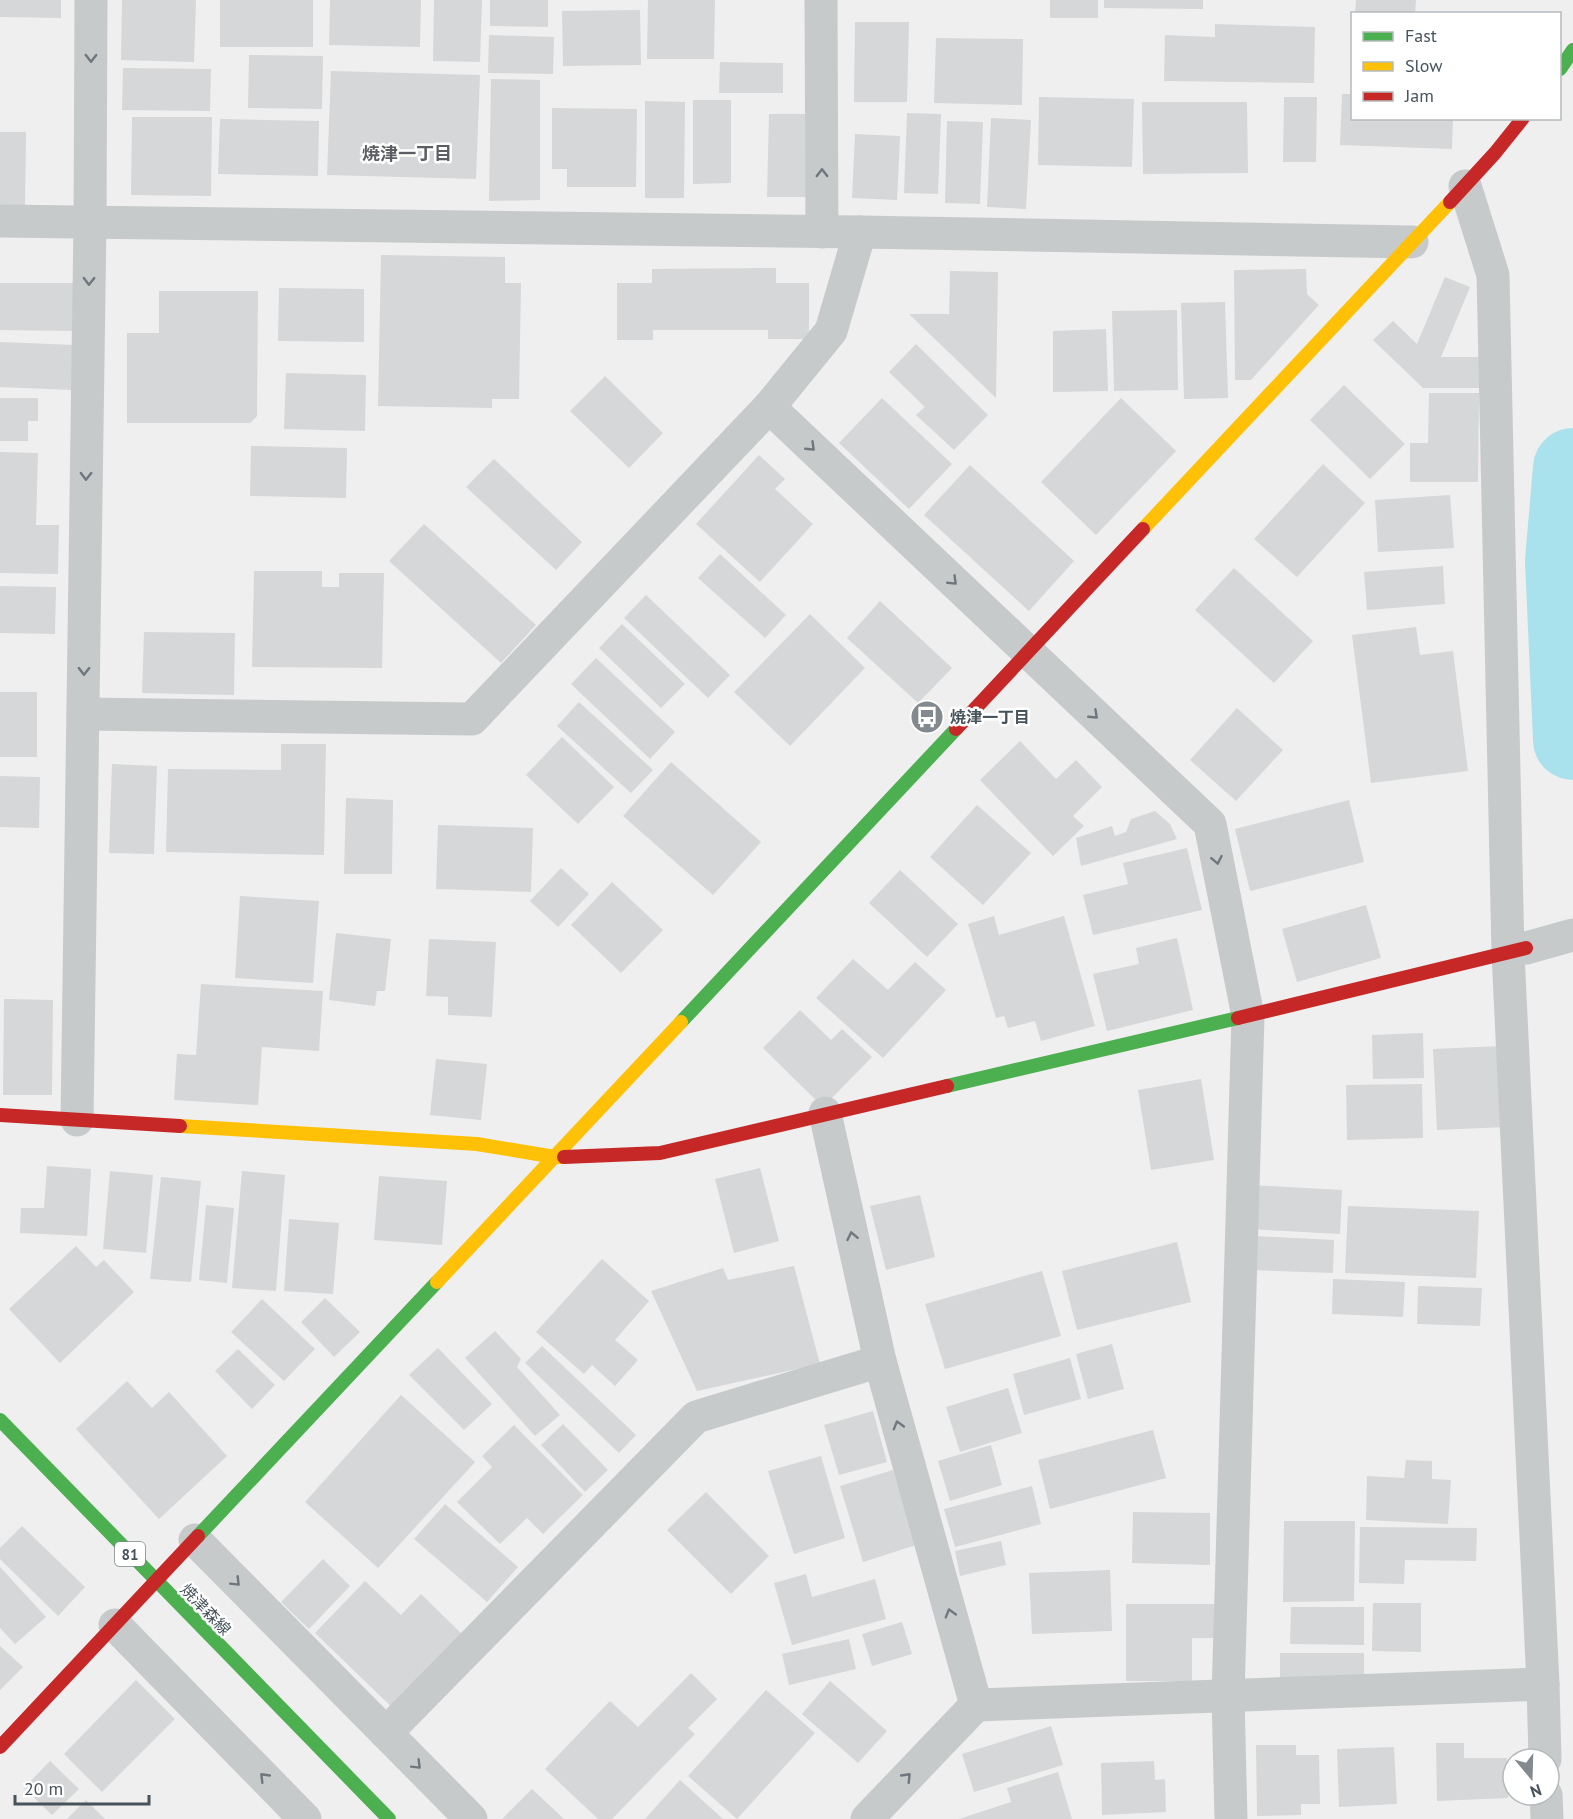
<svg xmlns="http://www.w3.org/2000/svg" width="1573" height="1819" font-family="'PT Sans','Noto Sans JP',sans-serif">
  <style>
    .lines { fill: none; stroke-linecap: round; stroke-linejoin: round }
    .river { stroke: #a9e2ec; stroke-width: 80 }
    .building { fill: #d6d7d8 }
    .street { stroke: #c7cacb; stroke-width: 33 }
    .fast { stroke: #4caf50; stroke-width: 14 }
    .slow { stroke: #ffc107; stroke-width: 14 }
    .jam { stroke: #c62828; stroke-width: 14 }
    .oneway { stroke: #6d777d }
    .labels { text-anchor: middle; dominant-baseline: central; stroke-width: 5; stroke-linejoin: round; paint-order: stroke }
    .shield { fill: #fff; stroke: #7e878c; stroke-width: 1.5 }
    .shield-label { font-size: 15px; font-weight: bold; fill: #47535b }
    .poi-label { font-size: 16px; font-weight: bold; fill: #47535b; stroke: #fff; text-anchor: start }
    .street-label { font-size: 16px; fill: #47535b; stroke: #fff }
    .neighbourhood-label { font-size: 18px; font-weight: bold; fill: #5b5f63; stroke: #fff }
  </style>
  <rect width="100%" height="100%" fill="#f0efef"/>
  <g class="lines">
    <path class="river" d="M1573,468L1565,561L1573,740"/>
  </g>
  <g class="building">
    <path d="M0,0H61V18L0,17Z"/>
    <path d="M122,0H196L194,62L121,60Z"/>
    <rect x="220" y="0" width="93" height="47"/>
    <path d="M330,0H421L420,47L329,45Z"/>
    <path d="M434,0H482L480,62L433,61Z"/>
    <path d="M490,0H548V27L490,26Z"/>
    <path d="M648,0H715L714,59H647Z"/>
    <rect x="1050" y="0" width="48" height="18"/>
    <path d="M1104,0H1203V9L1104,8Z"/>
    <path d="M1356,0H1416L1415,14H1355Z"/>
    <path d="M640,10L641,65L563,66L562,11Z"/>
    <path d="M855,22H909L907,102H854Z"/>
    <path d="M1215,24L1315,27L1314,83L1164,81L1165,35L1215,37Z"/>
    <path d="M489,35L554,37L553,74L488,73Z"/>
    <path d="M936,38L1023,39L1022,105L934,103Z"/>
    <path d="M249,55L323,56L322,109L248,108Z"/>
    <path d="M720,62L783,63V93H719Z"/>
    <path d="M123,68L211,69L210,111L122,110Z"/>
    <path d="M331,71L480,75L476,179L327,175Z"/>
    <path d="M491,79L540,80V200L489,201Z"/>
    <path d="M1342,94H1352V118H1453L1452,149L1340,145Z"/>
    <path d="M1039,97L1134,99L1132,167L1038,165Z"/>
    <path d="M1284,97H1317L1316,162H1283Z"/>
    <path d="M693,100H731V183L693,184Z"/>
    <path d="M645,101L685,102L684,198H645Z"/>
    <path d="M1142,102H1247L1248,173L1143,174Z"/>
    <path d="M552,108L637,109L636,187H567V169H552Z"/>
    <path d="M907,113L941,114L938,194L904,193Z"/>
    <path d="M769,114H813L812,197H767Z"/>
    <path d="M132,117H212L211,196L131,195Z"/>
    <path d="M991,118L1031,120L1026,209L987,207Z"/>
    <path d="M220,119L319,121L318,176L218,174Z"/>
    <path d="M947,121L983,122L980,204L945,203Z"/>
    <path d="M0,132H26L25,208H0Z"/>
    <path d="M855,134L900,136L897,200L852,198Z"/>
    <path d="M381,255L505,257V283H521L519,399H492V408L378,406Z"/>
    <path d="M776,268V283H809V339H768V330H653V340H617V283H652V269Z"/>
    <path d="M1306,269L1307,294L1319,305L1251,380H1235L1234,270Z"/>
    <path d="M950,271L998,272L996,398L909,314H949Z"/>
    <path d="M1445,277L1470,287L1441,357H1479L1480,388H1423L1373,340L1393,321L1417,344Z"/>
    <path d="M0,283H73V331L0,330Z"/>
    <path d="M279,288L364,289V342L278,341Z"/>
    <path d="M159,291H258L257,416L250,423H127V333H159Z"/>
    <path d="M1225,302L1228,398L1184,399L1181,303Z"/>
    <path d="M1177,310L1178,390L1114,391L1112,311Z"/>
    <path d="M1106,329L1108,391L1053,392V331Z"/>
    <path d="M0,342L74,345L72,390L0,387Z"/>
    <path d="M916,344L988,415L954,450L916,415L925,407L889,372Z"/>
    <path d="M286,373L366,375L365,431L284,429Z"/>
    <path d="M605,376L663,433L629,468L570,411Z"/>
    <path d="M1344,385L1405,444L1370,479L1310,420Z"/>
    <path d="M1429,393H1479L1478,482H1410V443H1428Z"/>
    <path d="M0,398H38V421H28V441H0Z"/>
    <path d="M882,398L952,464L909,509L839,443Z"/>
    <path d="M1121,398L1176,451L1096,535L1041,482Z"/>
    <path d="M251,446L347,448L346,498L250,496Z"/>
    <path d="M0,452L38,453L36,525H59L58,574L0,573Z"/>
    <path d="M759,455L785,479L775,489L813,524L760,582L696,524Z"/>
    <path d="M494,459L582,542L556,570L466,487Z"/>
    <path d="M1323,464L1365,503L1297,577L1254,539Z"/>
    <path d="M970,465L1074,561L1029,611L924,515Z"/>
    <path d="M1450,495L1454,548L1378,552L1375,500Z"/>
    <path d="M424,524L536,625L501,663L389,561Z"/>
    <path d="M720,554L786,615L765,638L698,578Z"/>
    <path d="M1443,566L1445,604L1367,610L1364,572Z"/>
    <path d="M1234,568L1313,641L1274,683L1195,610Z"/>
    <path d="M254,571H322V587H339V573H384L382,668L252,667Z"/>
    <path d="M0,586L56,587L55,634L0,633Z"/>
    <path d="M646,595L730,675L708,698L624,618Z"/>
    <path d="M880,601L952,668L918,703L847,638Z"/>
    <path d="M810,614L865,668L790,746L734,692Z"/>
    <path d="M622,624L685,684L661,708L599,648Z"/>
    <path d="M1416,627L1420,655L1453,651L1468,771L1371,783L1352,635Z"/>
    <path d="M144,632L235,633L234,695L142,693Z"/>
    <path d="M596,658L675,732L650,759L571,684Z"/>
    <rect x="0" y="692" width="37" height="65"/>
    <path d="M579,702L653,770L631,793L557,726Z"/>
    <path d="M1237,708L1283,750L1236,801L1190,760Z"/>
    <path d="M562,737L614,787L578,824L526,775Z"/>
    <path d="M1020,741L1056,779L1076,760L1102,787L1073,816L1084,826L1053,856L980,780Z"/>
    <path d="M281,744H326L324,855L166,852L168,769L281,770Z"/>
    <path d="M671,762L761,842L713,895L623,816Z"/>
    <path d="M112,764L157,766L154,854L109,853Z"/>
    <path d="M0,776L40,777L39,828L0,827Z"/>
    <path d="M346,798L393,800L392,874H344Z"/>
    <path d="M1349,800L1364,862L1250,891L1235,829Z"/>
    <path d="M977,805L1031,853L983,905L930,857Z"/>
    <path d="M1155,811L1170,824L1177,839L1081,866L1076,838L1112,826L1115,836L1126,832L1131,819Z"/>
    <path d="M438,825L533,828L531,892L436,889Z"/>
    <path d="M1187,848L1202,910L1093,935L1083,895L1128,884L1123,863Z"/>
    <path d="M561,868L589,894L558,927L530,901Z"/>
    <path d="M900,870L958,924L927,957L869,903Z"/>
    <path d="M612,882L663,930L621,973L571,925Z"/>
    <path d="M240,896L319,901L313,983L235,978Z"/>
    <path d="M1366,905L1381,958L1297,982L1282,929Z"/>
    <path d="M994,916L999,935L1064,916L1095,1026L1041,1041L1035,1021L1008,1028L1004,1016L996,1018L968,924Z"/>
    <path d="M336,933L391,939L385,991H377L375,1006L329,1000Z"/>
    <path d="M1177,938L1193,1010L1107,1031L1093,974L1139,964L1136,948Z"/>
    <path d="M429,939L496,942L492,1017L448,1015V997L426,996Z"/>
    <path d="M853,959L888,990L915,962L946,990L883,1058L816,998Z"/>
    <path d="M201,984L323,991L319,1051L262,1047L258,1105L174,1100L177,1054L196,1055Z"/>
    <path d="M4,999L53,1000L52,1095H3Z"/>
    <path d="M800,1010L831,1040L842,1029L872,1057L823,1107L763,1048Z"/>
    <path d="M1423,1033L1424,1078L1373,1079L1372,1035Z"/>
    <path d="M1502,1046L1506,1127L1437,1130L1433,1049Z"/>
    <path d="M436,1059L487,1064L481,1120L430,1115Z"/>
    <path d="M1201,1079L1214,1160L1151,1170L1138,1090Z"/>
    <path d="M1422,1084L1423,1138L1347,1140L1346,1085Z"/>
    <path d="M47,1166L91,1169L87,1236L20,1233L21,1208H44Z"/>
    <path d="M760,1168L779,1241L734,1253L715,1179Z"/>
    <path d="M110,1171L153,1175L146,1253L103,1249Z"/>
    <path d="M242,1171L285,1175L276,1291L232,1288Z"/>
    <path d="M379,1176L447,1181L442,1245L374,1240Z"/>
    <path d="M161,1177L201,1181L191,1282L150,1279Z"/>
    <path d="M1251,1185L1342,1190L1340,1234L1249,1229Z"/>
    <path d="M920,1195L935,1257L886,1270L870,1206Z"/>
    <path d="M206,1205L234,1208L227,1283L199,1280Z"/>
    <path d="M1348,1206L1479,1211L1476,1278L1345,1273Z"/>
    <path d="M289,1219L339,1223L333,1294L284,1291Z"/>
    <path d="M1254,1236L1334,1240L1333,1273L1253,1270Z"/>
    <path d="M1177,1242L1191,1302L1077,1330L1062,1271Z"/>
    <path d="M76,1246L96,1267L104,1260L134,1292L60,1363L9,1309Z"/>
    <path d="M602,1259L649,1301L615,1340L638,1360L615,1386L592,1365L584,1374L536,1332Z"/>
    <path d="M794,1266L820,1364L697,1391L651,1291L723,1268L728,1280Z"/>
    <path d="M1042,1271L1061,1336L945,1369L925,1304Z"/>
    <path d="M1333,1279L1405,1282L1403,1317L1332,1314Z"/>
    <path d="M1418,1286L1482,1288L1480,1326L1417,1324Z"/>
    <path d="M325,1298L360,1332L334,1357L301,1322Z"/>
    <path d="M262,1299L315,1349L284,1381L231,1332Z"/>
    <path d="M495,1331L521,1359L517,1367L560,1415L535,1436L465,1358Z"/>
    <path d="M1112,1344L1124,1389L1088,1399L1076,1354Z"/>
    <path d="M542,1346L636,1435L619,1453L525,1363Z"/>
    <path d="M438,1348L492,1404L464,1430L409,1375Z"/>
    <path d="M238,1349L275,1385L252,1409L215,1371Z"/>
    <path d="M1070,1358L1081,1399L1024,1415L1013,1374Z"/>
    <path d="M127,1381L152,1408L169,1392L227,1456L159,1519L76,1429Z"/>
    <path d="M1008,1388L1022,1433L960,1452L946,1407Z"/>
    <path d="M401,1395L475,1462L378,1568L305,1502Z"/>
    <path d="M873,1411L887,1462L839,1475L824,1425Z"/>
    <path d="M563,1424L608,1470L585,1492L541,1445Z"/>
    <path d="M514,1425L583,1495L543,1534L527,1518L500,1544L457,1502L492,1467L482,1456Z"/>
    <path d="M1153,1430L1166,1478L1050,1509L1038,1460Z"/>
    <path d="M991,1445L1002,1485L950,1501L938,1461Z"/>
    <path d="M821,1456L845,1538L794,1554L768,1471Z"/>
    <path d="M1406,1460L1432,1461V1479L1451,1480L1448,1524L1366,1520L1367,1476L1404,1478Z"/>
    <path d="M893,1470L916,1545L863,1562L840,1486Z"/>
    <path d="M1032,1486L1041,1524L955,1547L944,1509Z"/>
    <path d="M706,1492L769,1556L731,1594L667,1530Z"/>
    <path d="M445,1504L518,1567L487,1602L414,1539Z"/>
    <path d="M1133,1512L1210,1513V1565L1132,1563Z"/>
    <path d="M1284,1521H1355L1354,1601L1283,1602Z"/>
    <path d="M22,1526L85,1587L58,1616L0,1559V1548Z"/>
    <path d="M1360,1527L1477,1528L1476,1561L1405,1560L1404,1584L1359,1583Z"/>
    <path d="M1001,1541L1006,1565L960,1576L955,1551Z"/>
    <path d="M323,1559L350,1586L309,1629L281,1602Z"/>
    <path d="M0,1567L46,1617L15,1644L0,1628Z"/>
    <path d="M1110,1570L1112,1631L1032,1634L1029,1573Z"/>
    <path d="M806,1574L812,1597L875,1579L886,1619L792,1645L774,1583Z"/>
    <path d="M365,1581L401,1615L421,1594L469,1641L399,1714L315,1633Z"/>
    <path d="M1373,1603H1421V1652L1372,1651Z"/>
    <path d="M1126,1604H1218V1638H1192V1681H1126Z"/>
    <path d="M1291,1607H1364V1645L1290,1644Z"/>
    <path d="M902,1622L912,1654L872,1666L862,1634Z"/>
    <path d="M849,1639L856,1669L789,1685L782,1654Z"/>
    <path d="M0,1646L23,1667L0,1690Z"/>
    <rect x="1280" y="1653" width="84" height="25"/>
    <path d="M691,1673L717,1699L688,1728L695,1734L612,1819H598L545,1769L610,1701L638,1727Z"/>
    <path d="M136,1680L175,1719L102,1792L64,1754Z"/>
    <path d="M830,1681L887,1731L858,1763L802,1714Z"/>
    <path d="M766,1690L815,1733L737,1819L688,1776Z"/>
    <path d="M1051,1726L1063,1765L974,1792L962,1754Z"/>
    <path d="M1436,1743H1464V1758H1507L1508,1798L1437,1801Z"/>
    <path d="M1256,1745H1296V1755H1319L1320,1804H1301V1815L1257,1816Z"/>
    <path d="M1394,1747L1397,1804L1339,1807L1337,1749Z"/>
    <path d="M50,1761L79,1789L52,1815L24,1788Z"/>
    <path d="M1154,1761L1155,1780L1165,1779L1166,1812L1102,1815L1101,1763Z"/>
    <path d="M1058,1772L1072,1819H959L1011,1802L1007,1788Z"/>
    <path d="M680,1780L723,1819H645Z"/>
    <path d="M532,1789L564,1819H502Z"/>
    <path d="M86,1800L105,1819H67Z"/>
  </g>
  <g class="lines">
    <g class="street">
      <path d="M821,0L822,232"/>
      <path d="M1465,186L1493,275L1508,953L1543,1684L1545,1759"/>
      <path d="M0,221L860,232L1412,242"/>
      <path d="M769,407L1210,824L1248,1016L1228,1696L1231,1819"/>
      <path d="M83,714L472,719L769,407L831,331L860,232"/>
      <path d="M1526,948L1573,935"/>
      <path d="M825,1113L880,1361L976,1705L867,1819"/>
      <path d="M77,1120L90,222L91,0"/>
      <path d="M195,1540L471,1819"/>
      <path d="M115,1625L305,1819"/>
      <path d="M976,1705L1543,1684"/>
      <path d="M386,1733L696,1417L880,1361"/>
      <path d="M1546,1795L1547,1819"/>
    </g>
    <g class="fast">
      <path d="M1560,69L1573,50"/>
      <path d="M681,1022L956,729"/>
      <path d="M947,1086L1238,1018"/>
      <path d="M0,1420L389,1819"/>
      <path d="M198,1536L437,1282"/>
    </g>
    <g class="slow">
      <path d="M1143,529L1450,202"/>
      <path d="M180,1126L477,1144L555,1157H564"/>
      <path d="M437,1282L681,1022"/>
    </g>
    <g class="jam">
      <path d="M1450,202L1495,153L1523,118"/>
      <path d="M956,729L1143,529"/>
      <path d="M1238,1018L1526,948"/>
      <path d="M0,1115L180,1126"/>
      <path d="M564,1157L660,1153L947,1086"/>
      <path d="M0,1747L198,1536"/>
    </g>
  </g>
  <defs><path id="oneway-chevron" d="M-2-3.5L2.5 0L-2 3.5" fill="none" stroke-width="1.6" stroke-linecap="round" stroke-linejoin="round" transform="scale(1.5)"/></defs>
  <g class="oneway">
    <use href="#oneway-chevron" transform="translate(91 58) rotate(90)"/>
    <use href="#oneway-chevron" transform="translate(822 173) rotate(-90)"/>
    <use href="#oneway-chevron" transform="translate(89 281) rotate(91)"/>
    <use href="#oneway-chevron" transform="translate(811 447) rotate(44)"/>
    <use href="#oneway-chevron" transform="translate(86 476) rotate(91)"/>
    <use href="#oneway-chevron" transform="translate(953 581) rotate(44)"/>
    <use href="#oneway-chevron" transform="translate(84 671) rotate(91)"/>
    <use href="#oneway-chevron" transform="translate(1094 715) rotate(43)"/>
    <use href="#oneway-chevron" transform="translate(1217 860) rotate(79)"/>
    <use href="#oneway-chevron" transform="translate(852 1236) rotate(-102)"/>
    <use href="#oneway-chevron" transform="translate(898 1425) rotate(-106)"/>
    <use href="#oneway-chevron" transform="translate(236 1582) rotate(45)"/>
    <use href="#oneway-chevron" transform="translate(950 1613) rotate(-106)"/>
    <use href="#oneway-chevron" transform="translate(417 1765) rotate(45)"/>
    <use href="#oneway-chevron" transform="translate(264 1777) rotate(-134)"/>
    <use href="#oneway-chevron" transform="translate(907 1777) rotate(-46)"/>
  </g>
  <defs>
    <symbol id="bus-disc" viewBox="-11 -11 22 22"><circle r="9.5" fill="#828a8f" stroke="#fff"/><path d="M-5-6H5V4H4V6H2V4H-2V6H-4V4H-5ZM-3.5-4V0h7V-4ZM-3.5 1.2v1.5H-2V1.2ZM2 1.2v1.5H3.5V1.2Z" fill="#fff"/></symbol>
  </defs>
  <g fill-rule="evenodd">
    <use href="#bus-disc" x="908" y="698" width="38" height="38"/>
  </g>
  <g class="labels">
    <rect class="shield" x="115" y="1542" width="30" height="24" rx="4.5"/>
    <g class="shield-label">
      <text x="130" y="1554">81</text>
    </g>
    <g class="poi-label">
      <text x="950" y="717">焼津一丁目</text>
    </g>
    <g class="street-label">
      <text transform="translate(206 1609) rotate(46)">焼津森線</text>
    </g>
    <g class="neighbourhood-label">
      <text x="407" y="153">焼津一丁目</text>
    </g>
  </g>
  <rect x="1351" y="12" width="210" height="108" fill="#ffffff" stroke="#b5babd" stroke-width="1.5"/>
  <rect x="1363" y="32" width="30" height="9" fill="#4caf50" stroke="#b5babd" stroke-width="1.5"/>
  <text x="1405" y="42" font-size="18" fill="#47535b">Fast</text>
  <rect x="1363" y="62" width="30" height="9" fill="#ffc107" stroke="#b5babd" stroke-width="1.5"/>
  <text x="1405" y="72" font-size="18" fill="#47535b">Slow</text>
  <rect x="1363" y="92" width="30" height="9" fill="#c62828" stroke="#b5babd" stroke-width="1.5"/>
  <text x="1405" y="102" font-size="18" fill="#47535b">Jam</text>
  <g transform="translate(1531 1777) rotate(161)"><circle r="28" fill="#ffffff" stroke="#b5babd" stroke-width="1.5"/>
  <path d="M0-4.5L10 22L0 15L-10 22Z" fill="#828a8f"/>
  <text y="-9" font-size="16" font-weight="bold" text-anchor="middle" fill="#47535b">N</text>
  </g>
  <path d="M15 1795v9h134v-9" fill="none" stroke="#47535b" stroke-width="3"/>
  <text x="24" y="1795" font-size="18" fill="#47535b" stroke="#ffffff" stroke-width="4.5" paint-order="stroke">20 m</text>
</svg>
